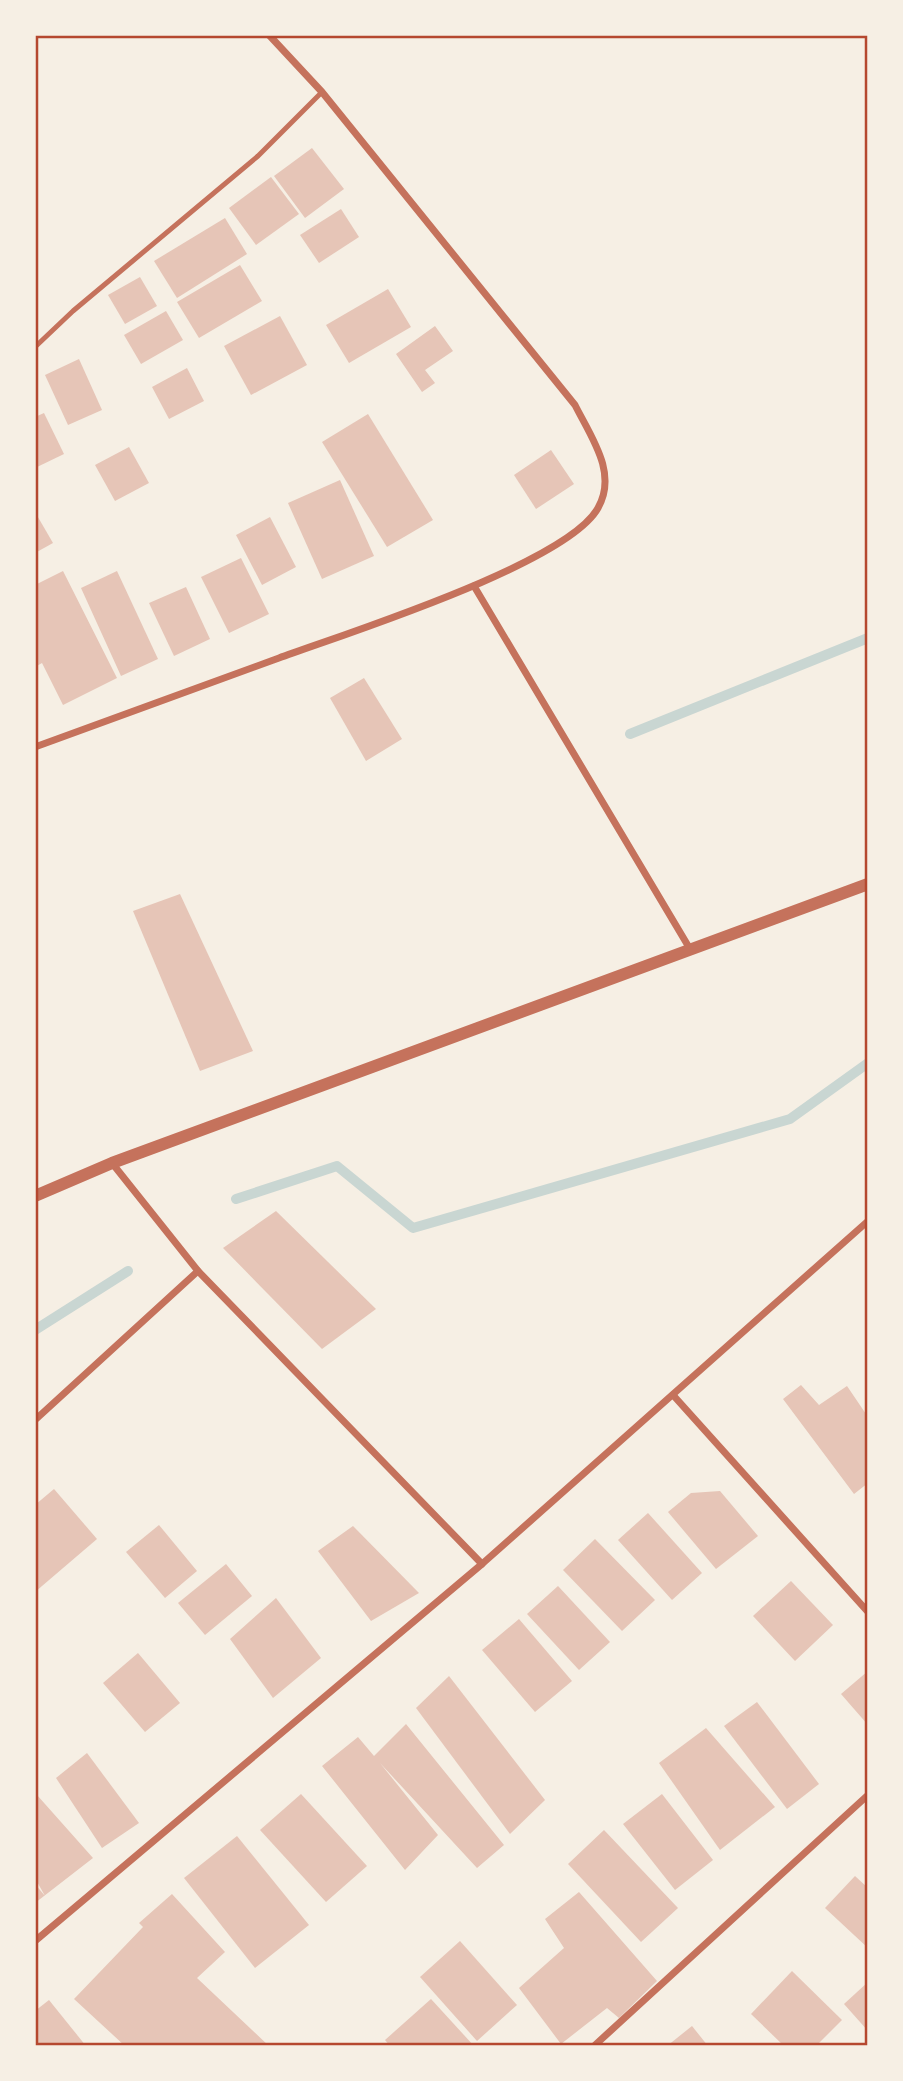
<svg xmlns="http://www.w3.org/2000/svg" width="903" height="2081" font-family="'Noto Sans',sans-serif">
  <style>
    .lines { fill: none; stroke-linecap: round; stroke-linejoin: round }
    .stream { stroke: #c9d6d2; stroke-width: 10 }
    .building { fill: #e6c5b7 }
    .service { stroke: #c5725c; stroke-width: 5 }
    .minor { stroke: #c5725c; stroke-width: 7 }
    .tertiary { stroke: #c5725c; stroke-width: 12 }
    .neatline { fill: none; stroke: #b5482f; stroke-width: 2.5 }
  </style>
  <rect width="100%" height="100%" fill="#f6efe4"/>
  <g class="lines">
    <g class="stream">
      <path d="M630,734L868,638"/>
      <path d="M236,1199L337,1166L413,1228L790,1119L868,1063"/>
      <path d="M35,1330L128,1271"/>
    </g>
  </g>
  <g class="building">
    <path d="M312,148L344,189L305,218L274,176Z"/>
    <path d="M271,177L299,214L256,245L229,208Z"/>
    <path d="M341,209L359,237L319,263L300,235Z"/>
    <path d="M225,218L247,254L177,298L154,261Z"/>
    <path d="M240,265L262,301L199,338L177,302Z"/>
    <path d="M140,277L157,306L125,324L108,295Z"/>
    <path d="M388,289L411,327L349,363L326,325Z"/>
    <path d="M166,311L183,340L141,364L124,335Z"/>
    <path d="M280,316L307,365L251,395L224,346Z"/>
    <path d="M435,326L453,351L425,370L435,383L422,392L396,354Z"/>
    <path d="M79,359L102,410L68,425L45,375Z"/>
    <path d="M187,368L204,401L169,419L152,387Z"/>
    <path d="M44,413L64,454L35,468V417Z"/>
    <path d="M368,414L433,520L387,547L322,442Z"/>
    <path d="M129,447L149,483L115,501L95,465Z"/>
    <path d="M551,450L574,484L536,509L514,475Z"/>
    <path d="M340,480L374,556L322,579L288,503Z"/>
    <path d="M35,512L53,543L35,553Z"/>
    <path d="M270,517L296,567L262,585L236,535Z"/>
    <path d="M241,558L269,614L229,633L201,577Z"/>
    <path d="M63,571L117,678L63,705L42,663L35,667V585Z"/>
    <path d="M117,571L158,659L121,676L81,588Z"/>
    <path d="M186,587L210,639L174,656L149,603Z"/>
    <path d="M364,678L402,739L366,761L330,698Z"/>
    <path d="M180,894L253,1051L200,1071L133,911Z"/>
    <path d="M276,1211L376,1309L322,1349L223,1248Z"/>
    <path d="M801,1385L819,1405L847,1386L868,1417V1483L854,1494L783,1399Z"/>
    <path d="M54,1489L97,1539L35,1592V1505Z"/>
    <path d="M720,1491L758,1536L716,1569L668,1512L691,1493Z"/>
    <path d="M648,1513L702,1573L672,1600L618,1540Z"/>
    <path d="M159,1525L197,1571L165,1598L126,1552Z"/>
    <path d="M353,1526L419,1593L371,1621L318,1551Z"/>
    <path d="M595,1539L655,1600L622,1631L563,1570Z"/>
    <path d="M226,1564L252,1596L205,1635L178,1603Z"/>
    <path d="M791,1581L833,1625L795,1661L753,1616Z"/>
    <path d="M558,1586L610,1642L579,1670L527,1614Z"/>
    <path d="M276,1598L321,1658L273,1698L230,1639Z"/>
    <path d="M519,1619L572,1681L535,1712L482,1650Z"/>
    <path d="M138,1653L180,1703L145,1732L103,1683Z"/>
    <path d="M868,1671V1725L841,1694Z"/>
    <path d="M449,1676L545,1800L510,1834L416,1708Z"/>
    <path d="M757,1702L819,1784L787,1809L724,1726Z"/>
    <path d="M406,1724L504,1845L477,1868L380,1763L438,1835L405,1870L322,1766L358,1737L374,1756Z"/>
    <path d="M706,1728L775,1807L720,1850L659,1763Z"/>
    <path d="M87,1753L139,1823L102,1848L56,1778Z"/>
    <path d="M301,1794L367,1866L326,1902L260,1830Z"/>
    <path d="M662,1794L713,1860L675,1890L623,1824Z"/>
    <path d="M37,1795L93,1858L35,1903V1884L45,1896L35,1878Z"/>
    <path d="M604,1830L678,1908L641,1942L568,1864Z"/>
    <path d="M237,1836L309,1925L255,1968L184,1878Z"/>
    <path d="M855,1876L868,1888V1948L825,1908Z"/>
    <path d="M579,1892L657,1981L619,2018L607,2008L561,2044L519,1988L564,1948L545,1919Z"/>
    <path d="M172,1894L225,1952L197,1978L269,2046H125L74,1999L143,1927L139,1923Z"/>
    <path d="M460,1941L517,2005L477,2041L420,1977Z"/>
    <path d="M792,1971L842,2020L816,2046H784L751,2014Z"/>
    <path d="M868,1982V2031L844,2004Z"/>
    <path d="M431,1999L474,2046H390L385,2040Z"/>
    <path d="M49,2000L86,2046H35V2011Z"/>
    <path d="M692,2026L708,2046H667Z"/>
  </g>
  <g class="lines">
    <path class="service" d="M35,347L73,311L258,156L322,92"/>
    <g class="minor">
      <path d="M474,586L690,949"/>
      <path d="M35,747C116,717 198,688 279,658C344,634 567,564 598,508C618,473 591,437 575,405L322,92L269,35"/>
      <path d="M112,1163L198,1271L482,1564"/>
      <path d="M673,1395L868,1612"/>
      <path d="M35,1420L198,1271"/>
      <path d="M35,1941L482,1564L868,1221"/>
      <path d="M594,2046L868,1795"/>
    </g>
    <path class="tertiary" d="M35,1196L112,1163L868,884"/>
  </g>
  <rect width="903" height="2081" fill="none" stroke="#f6efe4" stroke-width="74"/>
  <rect x="37" y="37" width="829" height="2007" class="neatline"/>
</svg>
